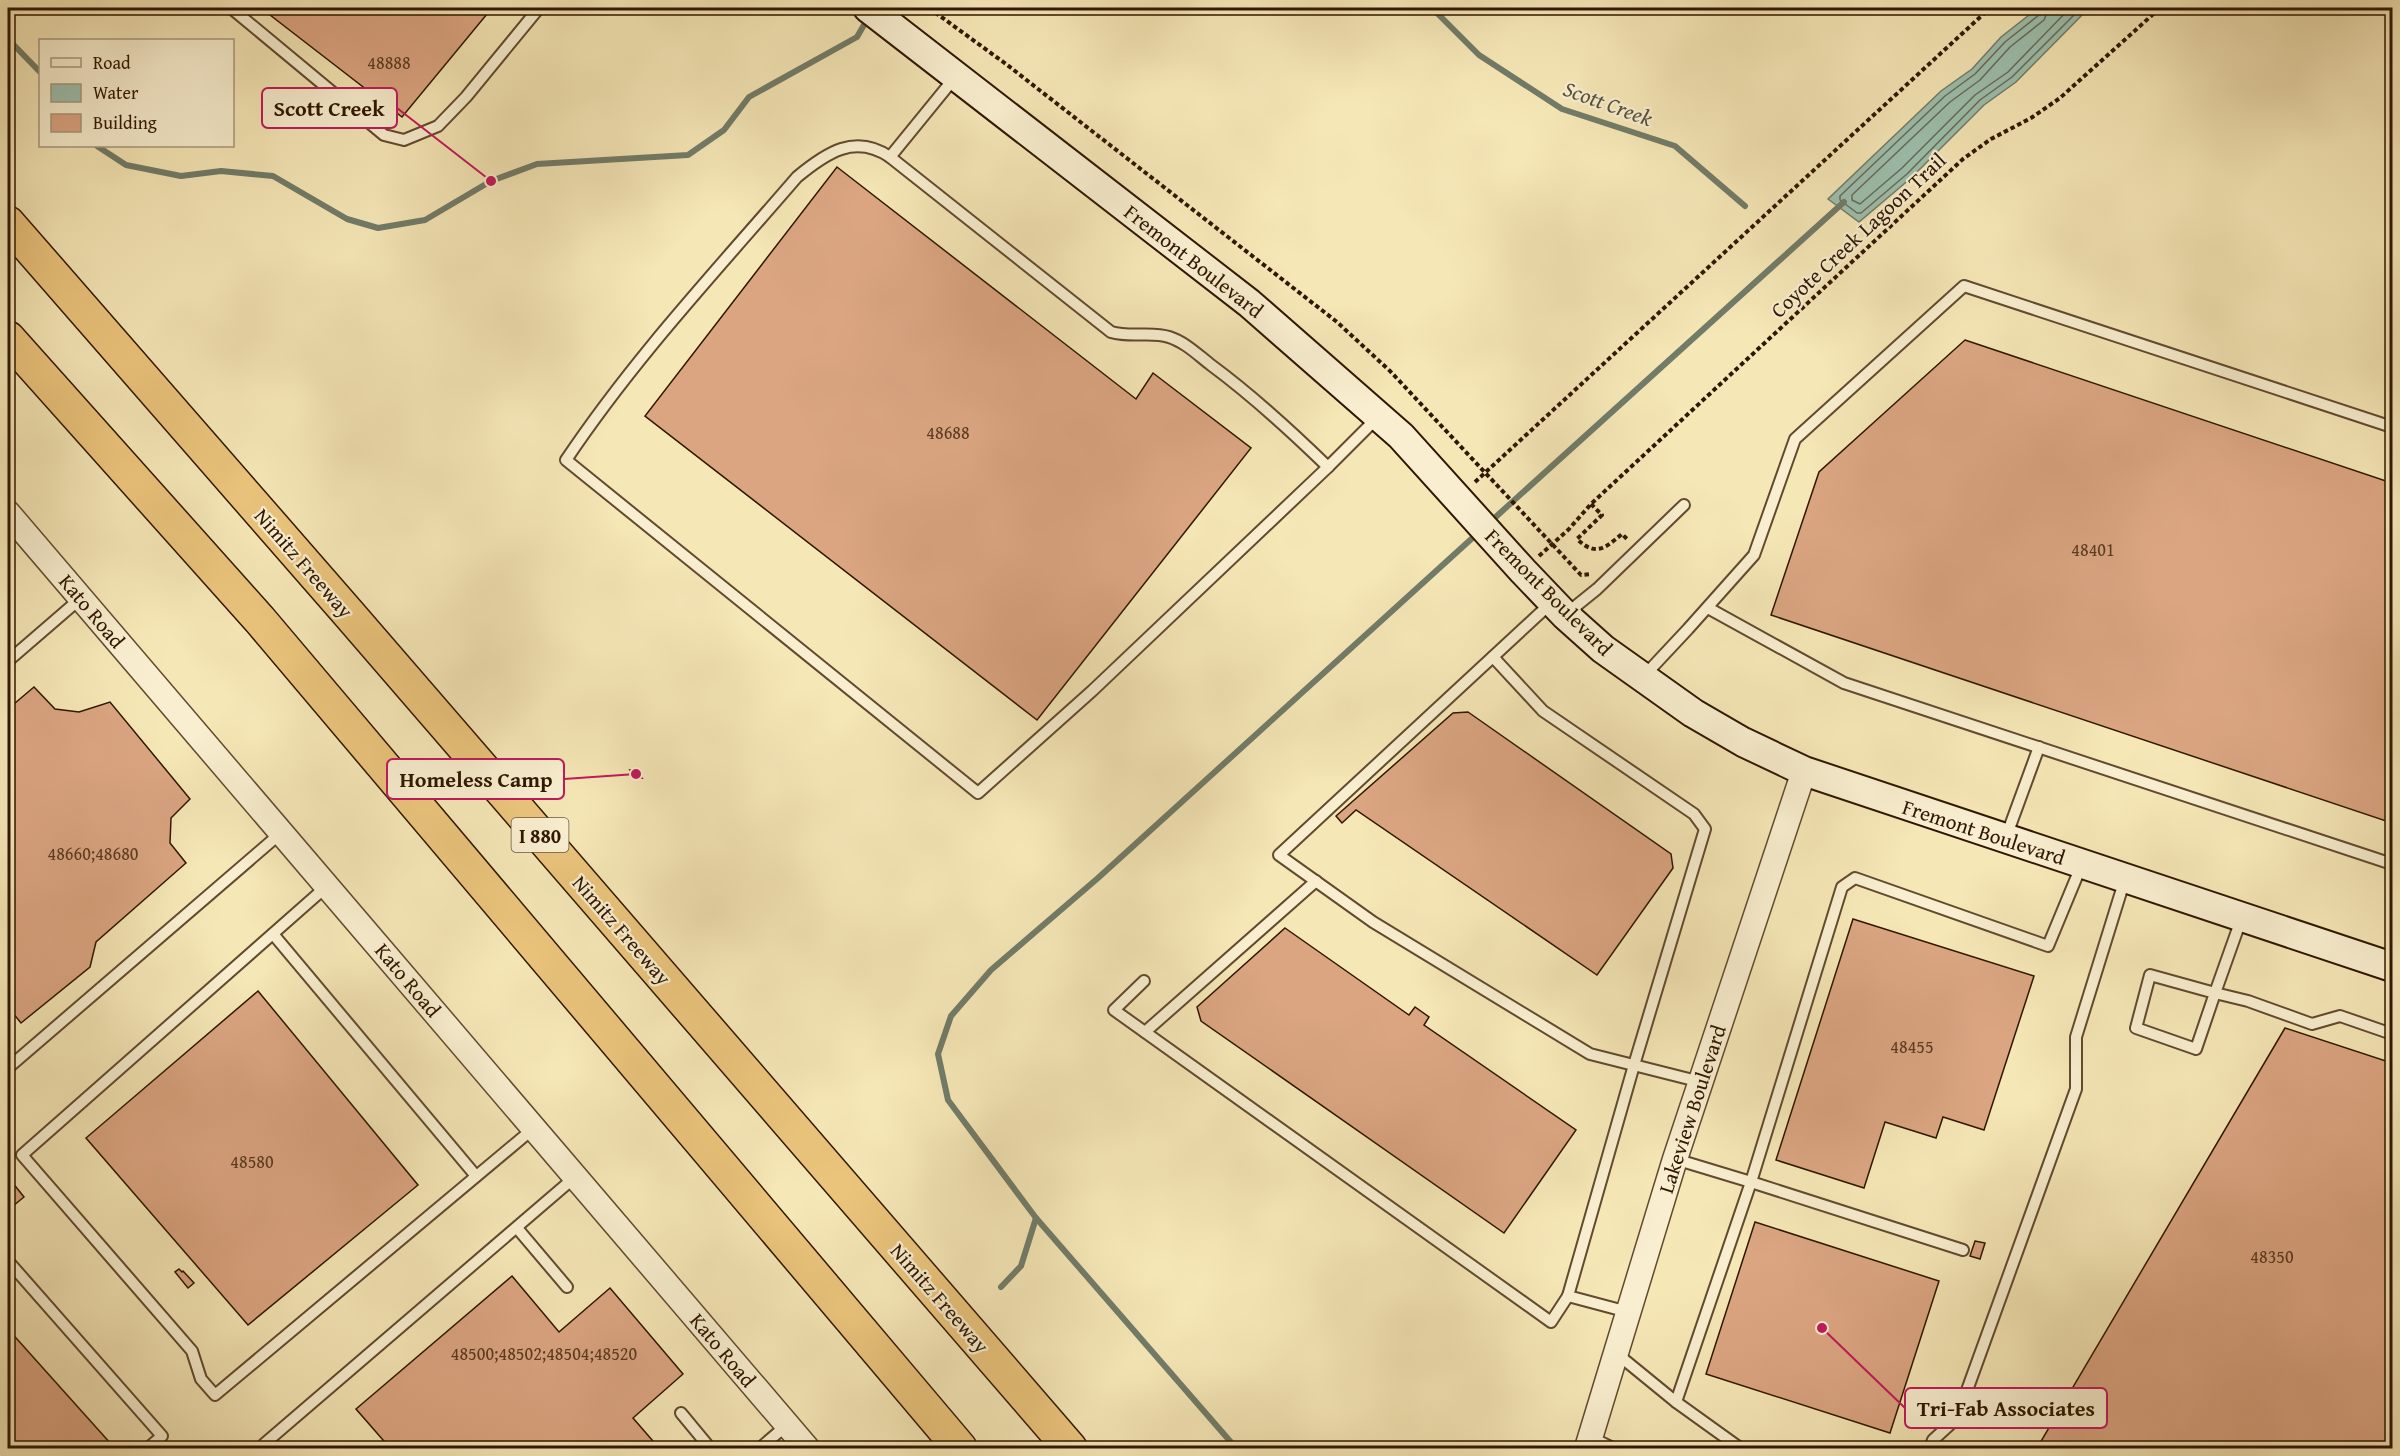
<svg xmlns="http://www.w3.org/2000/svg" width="2400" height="1456" font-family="'Gentium Book Plus',serif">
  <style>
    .water { fill: #9dc0af; stroke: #717c69; stroke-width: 1.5 }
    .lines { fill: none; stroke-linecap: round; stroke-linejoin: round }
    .shore { stroke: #666b58; stroke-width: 1.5 }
    .stream { stroke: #717c69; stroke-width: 6 }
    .building { fill: #dba582; stroke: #2f1600; stroke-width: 1.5 }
    .service-casing { stroke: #614a2e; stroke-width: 14 }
    .tertiary-casing { stroke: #614a2e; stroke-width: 27 }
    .secondary-casing { stroke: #2f1600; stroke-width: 32 }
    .motorway-casing { stroke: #2f1600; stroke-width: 36 }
    .path { stroke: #2f1600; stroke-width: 4; stroke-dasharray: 4.5 3; stroke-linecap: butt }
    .service { stroke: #f9efd0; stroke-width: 10 }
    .tertiary { stroke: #f9efd0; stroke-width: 24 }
    .secondary { stroke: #f9efd0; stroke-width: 28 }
    .motorway { stroke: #ebc47c; stroke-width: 33 }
    .labels { text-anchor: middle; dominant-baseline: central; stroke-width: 4.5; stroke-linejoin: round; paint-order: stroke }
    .number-label { font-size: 18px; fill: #5a3a20 }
    .shield { fill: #f9efd0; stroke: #6c573e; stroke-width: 1.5 }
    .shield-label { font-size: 20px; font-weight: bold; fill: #2f1600 }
    .street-label { font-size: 21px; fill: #2f1600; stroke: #f9efd0 }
    .water-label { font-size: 22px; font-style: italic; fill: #56523d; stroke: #f9efd0 }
    .leader { fill: none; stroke: #c2185b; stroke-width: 2 }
    .callout-dot { fill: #c2185b; stroke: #f9efd0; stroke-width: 2 }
    .callout { fill: #f9efd0; stroke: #c2185b; stroke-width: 2 }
    .callout-label { font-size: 22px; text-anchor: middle; font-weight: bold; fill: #2f1600 }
  </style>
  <rect width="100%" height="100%" fill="#f6e7b7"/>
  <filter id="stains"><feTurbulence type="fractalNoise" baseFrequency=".00333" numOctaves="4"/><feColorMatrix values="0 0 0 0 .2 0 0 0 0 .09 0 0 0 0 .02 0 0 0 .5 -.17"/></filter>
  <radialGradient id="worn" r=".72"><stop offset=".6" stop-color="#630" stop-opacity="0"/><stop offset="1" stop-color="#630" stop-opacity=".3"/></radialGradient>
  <path class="water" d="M2038,8H2089L2016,82L1984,105L1911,178L1859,222L1828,199L1941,91L1972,69L2001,37Z"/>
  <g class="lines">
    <g class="shore">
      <path d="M2041,8L2039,15L2005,42L1975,74L1945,96L1840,196V200L1857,213H1861L1907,174L1980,100L2012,77L2081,8"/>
      <path d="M2049,8L2044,20L2010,47L1980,80L1950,102L1852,195V200L1860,204L1902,168L1975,95L2008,72L2070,8"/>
    </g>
    <g class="stream">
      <path d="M1432,8L1479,55L1562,109L1675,146L1745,206"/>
      <path d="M8,39L40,72"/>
      <path d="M97,146L126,165L181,176L221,171L273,176L347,219L378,228L425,220L491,181L537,164L688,155L724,130L749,97L857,37L868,18"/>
      <path d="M1489,523L1844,202"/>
      <path d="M1001,1287L1021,1266L1036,1218"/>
      <path d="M1236,1448L1036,1218L948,1100L938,1054L951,1016L991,970L1098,878L1479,532"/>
    </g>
  </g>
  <g class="building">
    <path d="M261,8H492L402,117Z"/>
    <path d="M837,167L1136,399L1153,373L1251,448L1037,720L645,416Z"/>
    <path d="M1965,340L2392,483V823L1771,615L1819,472Z"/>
    <path d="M34,687L55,709L79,712L110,702L190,799L171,818L170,843L186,863L96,942L90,967L21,1023L8,1007V709Z"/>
    <path d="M1468,712L1671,854L1673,868L1597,975L1356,810L1342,823L1336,816L1453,713Z"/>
    <path d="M630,770H635L642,778H637Z"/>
    <path d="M1853,919L2034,976L1984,1130L1943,1117L1936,1138L1885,1122L1864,1188L1776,1160Z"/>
    <path d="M1285,928L1409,1015L1415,1007L1429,1017L1424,1025L1576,1130L1504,1233L1201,1021L1197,1007Z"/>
    <path d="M258,991L418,1185L248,1325L86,1138Z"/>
    <path d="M2285,1028L2392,1063V1448H2037Z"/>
    <path d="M8,1177L24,1197L13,1206L8,1200Z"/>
    <path d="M1755,1222L1939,1281L1890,1433L1706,1374Z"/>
    <path d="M1975,1241L1985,1243L1980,1259L1970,1256Z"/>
    <path d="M179,1269L182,1272L183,1271L194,1283L188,1288L175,1272Z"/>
    <path d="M512,1276L559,1332L610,1288L683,1374L633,1418L659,1448H390L356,1409Z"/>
    <path d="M8,1329L111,1444L106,1448H8Z"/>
  </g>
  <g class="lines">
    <defs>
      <g id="service">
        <path d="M231,8L384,135L404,140L438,126L466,97L539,8"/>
        <path d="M956,76L890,157L1111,332C1132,338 1151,331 1169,337C1185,342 1198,355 1211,365C1253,396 1291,431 1328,467L1378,417"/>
        <path d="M890,157C855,133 826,153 797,177C717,270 635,357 566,460L978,793L1092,691L1328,467"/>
        <path d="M1552,602L1279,855L1373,922L1590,1054L1701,1082"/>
        <path d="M1708,608L1844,683L2392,864"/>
        <path d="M1566,614L1597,589L1684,505"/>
        <path d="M1493,657L1543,711L1694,814L1705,829L1634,1065L1568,1296L1628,1312"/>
        <path d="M8,661L81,598"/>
        <path d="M1644,676L1688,629L1754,555L1795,439L1964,286L2392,427"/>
        <path d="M2006,837L2039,747"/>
        <path d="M327,886L22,1155L192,1351L201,1379L215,1395L534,1128"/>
        <path d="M2242,917L2215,993L2248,1001L2312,1024L2340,1016L2392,1034"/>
        <path d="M273,934L476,1176"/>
        <path d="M2150,975L2215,993L2196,1049L2136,1028Z"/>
        <path d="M1144,981L1114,1010L1551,1322L1568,1296"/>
        <path d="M1145,1032L1316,881"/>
        <path d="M8,1068L282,832"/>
        <path d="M1675,1159L1751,1182L1676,1402L1740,1448"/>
        <path d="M517,1228L567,1287"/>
        <path d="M1963,1250L1751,1182L1842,887L1855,878L2048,946L2082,864"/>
        <path d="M8,1261L162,1436L148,1448"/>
        <path d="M1616,1353L1676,1402"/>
        <path d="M681,1413L710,1448"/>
        <path d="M1590,1437L1613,1448"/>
        <path d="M268,1448L264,1444L575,1177"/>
        <path d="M760,1448L787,1425"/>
        <path d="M1930,1448L1933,1440L1957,1418L2076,1089V1037L2125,879"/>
      </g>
      <g id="tertiary">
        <path d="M8,513L807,1448"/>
        <path d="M1587,1448L1675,1159L1804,771"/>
      </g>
      <path id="secondary" d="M868,8L1249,303L1401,436L1523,571L1565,615L1603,649L1693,713L1743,742L1804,771L2392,967"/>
      <g id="motorway">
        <path d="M8,223L349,614L1070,1448"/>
        <path d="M8,338L260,620L960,1448"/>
      </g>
    </defs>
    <use href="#service" class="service-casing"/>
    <use href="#tertiary" class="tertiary-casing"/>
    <use href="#secondary" class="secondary-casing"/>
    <use href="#motorway" class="motorway-casing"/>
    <g class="path">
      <path d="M929,8L1006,64L1337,322L1390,371L1581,575L1591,574"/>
      <path d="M1475,482L1990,8"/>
      <path d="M1591,504L1602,515L1577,539C1596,557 1605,548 1622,534L1627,539"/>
      <path d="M1539,556L1569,529L1591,504L1963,159L1991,139L2031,118L2060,98L2160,8"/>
    </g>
    <use href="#service" class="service"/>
    <use href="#tertiary" class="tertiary"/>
    <use href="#secondary" class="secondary"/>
    <use href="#motorway" class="motorway"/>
  </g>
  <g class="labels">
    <g class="number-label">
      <text x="389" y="62">48888</text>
      <text x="948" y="432">48688</text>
      <text x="2093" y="549">48401</text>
      <text x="93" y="853">48660;48680</text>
      <text x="1912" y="1046">48455</text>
      <text x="252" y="1161">48580</text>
      <text x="2272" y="1256">48350</text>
      <text x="544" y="1353">48500;48502;48504;48520</text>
    </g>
    <rect class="shield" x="511.5" y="818" width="57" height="34" rx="4.5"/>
    <g class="shield-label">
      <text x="540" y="835">I 880</text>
    </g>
    <g class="street-label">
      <text transform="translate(1858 235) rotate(-43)">Coyote Creek Lagoon Trail</text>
      <text transform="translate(1194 261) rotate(38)">Fremont Boulevard</text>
      <text transform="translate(304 563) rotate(49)">Nimitz Freeway</text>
      <text transform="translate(1549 592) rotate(45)">Fremont Boulevard</text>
      <text transform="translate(92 611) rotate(50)">Kato Road</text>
      <text transform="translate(1984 832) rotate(18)">Fremont Boulevard</text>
      <text transform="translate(622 930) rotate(49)">Nimitz Freeway</text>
      <text transform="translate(408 980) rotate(50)">Kato Road</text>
      <text transform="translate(1692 1109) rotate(-72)">Lakeview Boulevard</text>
      <text transform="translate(940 1298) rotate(49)">Nimitz Freeway</text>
      <text transform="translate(723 1350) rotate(50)">Kato Road</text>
    </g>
    <g class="water-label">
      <text transform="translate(1608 103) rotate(20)">Scott Creek</text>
    </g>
  </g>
  <path class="leader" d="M491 181L397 108M636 774L564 779M1822 1328L1905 1408"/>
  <g class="callout-dot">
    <circle cx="491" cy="181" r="6"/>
    <circle cx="636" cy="774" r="6"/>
    <circle cx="1822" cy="1328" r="6"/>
  </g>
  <g class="callout">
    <rect x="262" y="88" width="135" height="40" rx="6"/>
    <rect x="387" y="759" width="177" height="40" rx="6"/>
    <rect x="1905" y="1388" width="202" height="40" rx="6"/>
  </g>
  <g class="callout-label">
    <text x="329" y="116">Scott Creek</text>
    <text x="476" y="787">Homeless Camp</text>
    <text x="2006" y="1416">Tri-Fab Associates</text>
  </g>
  <rect width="2400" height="1456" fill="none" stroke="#f6e7b7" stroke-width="30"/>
  <rect x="9" y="9" width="2382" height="1438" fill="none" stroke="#2f1600" stroke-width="3"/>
  <rect x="15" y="15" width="2370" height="1426" fill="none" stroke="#2f1600" stroke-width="1.5"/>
  <rect x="39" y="39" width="195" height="108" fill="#f9efd0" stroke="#a8987d" stroke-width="1.5"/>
  <rect x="51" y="58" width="30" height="9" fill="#f9efd0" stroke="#a8987d" stroke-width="1.5"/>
  <text x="93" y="69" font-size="18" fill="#2f1600">Road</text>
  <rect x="51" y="84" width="30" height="18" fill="#9dc0af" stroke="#a8987d" stroke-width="1.5"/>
  <text x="93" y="99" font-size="18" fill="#2f1600">Water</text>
  <rect x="51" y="114" width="30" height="18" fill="#dba582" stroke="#a8987d" stroke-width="1.5"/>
  <text x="93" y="129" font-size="18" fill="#2f1600">Building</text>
  <rect width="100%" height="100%" filter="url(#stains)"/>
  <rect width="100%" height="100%" fill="url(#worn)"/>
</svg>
